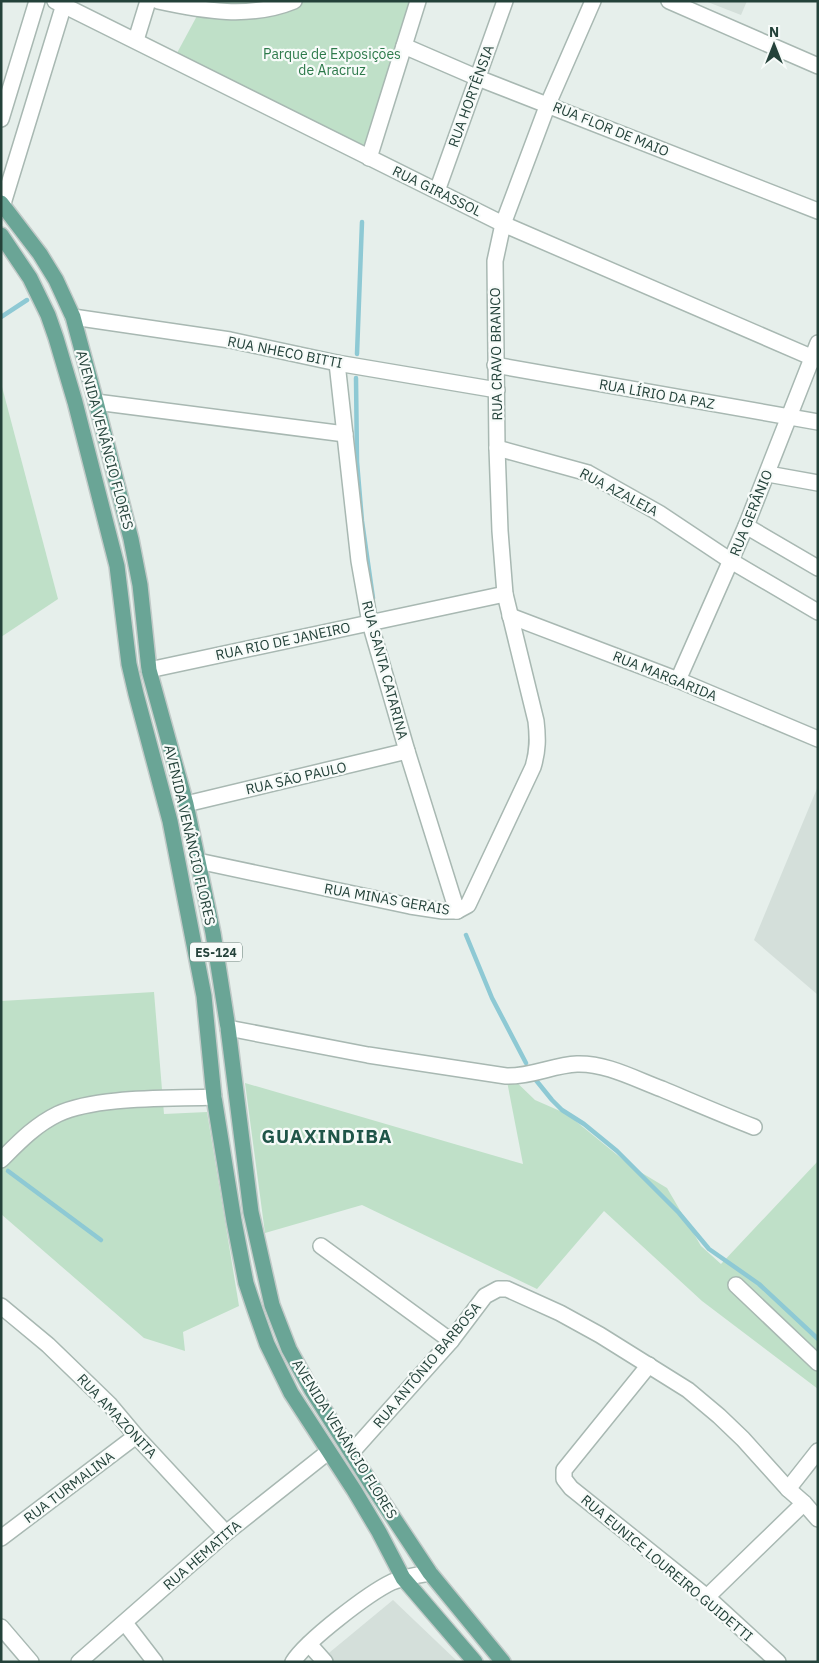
<svg xmlns="http://www.w3.org/2000/svg" width="819" height="1663" font-family="'IBM Plex Sans',sans-serif">
  <style>
    .built { fill: #d4dfda }
    .green { fill: #bfe0c8 }
    .lines { fill: none; stroke-linecap: round; stroke-linejoin: round }
    .stream { stroke: #8ec9d4; stroke-width: 4.5 }
    .minor-casing { stroke: #a8b8b2; stroke-width: 18 }
    .major-casing { stroke: #c2cac8; stroke-width: 18 }
    .minor { stroke: #fff; stroke-width: 15 }
    .major { stroke: #6aa596; stroke-width: 15 }
    .labels { text-anchor: middle; dominant-baseline: central; stroke-width: 4.5; stroke-linejoin: round; paint-order: stroke }
    .shield { fill: #f7fbf9; stroke: #637a73; stroke-width: 1 }
    .shield-label { font-size: 12px; font-weight: bold; fill: #24423a }
    .park-label { font-size: 14px; fill: #2d7a4b; stroke: #f7fbf9 }
    .street-label { font-size: 14px; fill: #24423a; stroke: #f7fbf9 }
    .district-label { font-size: 19px; font-weight: bold; letter-spacing: 1px; fill: #1f5548; stroke: #f7fbf9 }
  </style>
  <rect width="100%" height="100%" fill="#e6efeb"/>
  <g class="built">
    <path d="M705,1H747L741,15Z"/>
    <path d="M818,786V995L754,940Z"/>
    <path d="M393,1600L458,1662H318Z"/>
  </g>
  <g class="green">
    <path d="M205,1H414L370,150L177,53Z"/>
    <path d="M1,383L58,599L1,637Z"/>
    <path d="M154,992L164,1114L207,1112L239,1306L183,1332L185,1351L144,1338L1,1214V1001Z"/>
    <path d="M505,1071L535,1100L567,1114L632,1167L667,1188L701,1246L721,1264L818,1161V1389L702,1301L604,1211L537,1289L362,1205L265,1233L245,1083L523,1164Z"/>
  </g>
  <g class="lines">
    <g class="stream">
      <path d="M1,317L27,300"/>
      <path d="M357,354L362,222"/>
      <path d="M356,378L357,462L362,521L373,598"/>
      <path d="M466,935L492,998L526,1063"/>
      <path d="M535,1079L552,1100L562,1110L584,1124L617,1151L679,1213L709,1249L759,1284L818,1339"/>
      <path d="M8,1171L101,1240"/>
    </g>
    <defs>
      <g id="minor">
        <path d="M55,1L503,224L818,360"/>
        <path d="M158,1C204,11 250,19 294,1"/>
        <path d="M669,1L818,66"/>
        <path d="M136,40L148,1"/>
        <path d="M404,46L478,78L818,211"/>
        <path d="M1,119L37,1"/>
        <path d="M369,158L418,1"/>
        <path d="M437,191L505,1"/>
        <path d="M1,210L65,1"/>
        <path d="M73,317L230,340L337,363L497,390"/>
        <path d="M337,363L359,561L370,623L407,751L457,911"/>
        <path d="M495,365L818,422"/>
        <path d="M96,402L345,434"/>
        <path d="M497,448L588,473L659,513L731,561L818,612"/>
        <path d="M768,474L818,483"/>
        <path d="M746,526L818,568"/>
        <path d="M510,616L678,680L818,739"/>
        <path d="M149,670L505,594"/>
        <path d="M678,680L746,526L818,343"/>
        <path d="M186,804L407,751"/>
        <path d="M198,861L410,906L443,911H457L468,905L533,767C538,751 538,738 536,721L505,594L500,531L497,448L495,261L503,224L548,104L593,1"/>
        <path d="M228,1028L368,1055L506,1076C531,1077 553,1065 577,1064C606,1063 635,1079 662,1089C693,1102 723,1115 754,1127"/>
        <path d="M1,1160C18,1143 35,1125 58,1114C97,1096 170,1099 214,1097"/>
        <path d="M321,1246L451,1341"/>
        <path d="M736,1285L818,1363"/>
        <path d="M1,1306L48,1345L110,1405L136,1436L226,1533"/>
        <path d="M649,1365L564,1470V1479L571,1488L707,1597L778,1662"/>
        <path d="M352,1452L451,1341L485,1296L498,1289H507L560,1313L600,1335L688,1390L719,1416L743,1439L788,1489L804,1503L818,1519"/>
        <path d="M788,1489L818,1451"/>
        <path d="M1,1538L136,1436"/>
        <path d="M707,1597L804,1503"/>
        <path d="M125,1623L155,1662"/>
        <path d="M1,1627L31,1662"/>
        <path d="M309,1644L325,1662"/>
        <path d="M79,1662L226,1533L328,1452"/>
        <path d="M293,1662C307,1640 369,1593 392,1582C404,1577 417,1575 430,1573"/>
      </g>
      <g id="major">
        <path d="M1,203L40,254L56,280L73,317L96,402L131,539L140,585L149,670L186,804L213,933L228,1028L251,1212L272,1305L289,1349L311,1389L373,1487L430,1573L503,1662"/>
        <path d="M1,235L30,278L48,315L56,338L75,402L117,566L129,664L136,694L170,821L204,996L214,1097L234,1221L246,1283L255,1310L267,1344L291,1393L354,1490L379,1532L403,1578L475,1662"/>
      </g>
    </defs>
    <use href="#minor" class="minor-casing"/>
    <use href="#major" class="major-casing"/>
    <use href="#minor" class="minor"/>
    <use href="#major" class="major"/>
  </g>
  <g class="labels">
    <rect class="shield" x="190" y="942.5" width="52" height="19" rx="4"/>
    <g class="shield-label">
      <text x="216" y="952">ES-124</text>
    </g>
    <g class="park-label">
      <text x="332" y="54">Parque de Exposições<tspan x="332" dy="16">de Aracruz</tspan></text>
    </g>
    <g class="street-label">
      <text transform="translate(471 96) rotate(-70)">RUA HORTÊNSIA</text>
      <text transform="translate(611 129) rotate(22)">RUA FLOR DE MAIO</text>
      <text transform="translate(437 191) rotate(26)">RUA GIRASSOL</text>
      <text transform="translate(285 352) rotate(11)">RUA NHECO BITTI</text>
      <text transform="translate(496 354) rotate(-91)">RUA CRAVO BRANCO</text>
      <text transform="translate(657 394) rotate(10)">RUA LÍRIO DA PAZ</text>
      <text transform="translate(105 440) rotate(75)">AVENIDA VENÂNCIO FLORES</text>
      <text transform="translate(619 492) rotate(28)">RUA AZALEIA</text>
      <text transform="translate(751 513) rotate(-68)">RUA GERÂNIO</text>
      <text transform="translate(283 641) rotate(-12)">RUA RIO DE JANEIRO</text>
      <text transform="translate(385 670) rotate(75)">RUA SANTA CATARINA</text>
      <text transform="translate(665 676) rotate(22)">RUA MARGARIDA</text>
      <text transform="translate(296 778) rotate(-13)">RUA SÃO PAULO</text>
      <text transform="translate(190 835) rotate(77)">AVENIDA VENÂNCIO FLORES</text>
      <text transform="translate(387 899) rotate(10)">RUA MINAS GERAIS</text>
      <text transform="translate(427 1365) rotate(-50)">RUA ANTÔNIO BARBOSA</text>
      <text transform="translate(117 1416) rotate(47)">RUA AMAZONITA</text>
      <text transform="translate(345 1439) rotate(58)">AVENIDA VENÂNCIO FLORES</text>
      <text transform="translate(69 1487) rotate(-37)">RUA TURMALINA</text>
      <text transform="translate(202 1555) rotate(-41)">RUA HEMATITA</text>
      <text transform="translate(667 1568) rotate(40)">RUA EUNICE LOUREIRO GUIDETTI</text>
    </g>
    <g class="district-label">
      <text x="327" y="1136">GUAXINDIBA</text>
    </g>
  </g>
  <rect width="819" height="1663" fill="none" stroke="#24423a" stroke-width="5"/>
  <g transform="translate(774 45)" stroke="#f7fbf9" stroke-width="4" paint-order="stroke">
  <path d="M0-4L9 19L0 12L-9 19Z" fill="#24423a"/>
  <text y="-8" font-size="14" font-weight="bold" text-anchor="middle" fill="#24423a">N</text>
  </g>
</svg>
